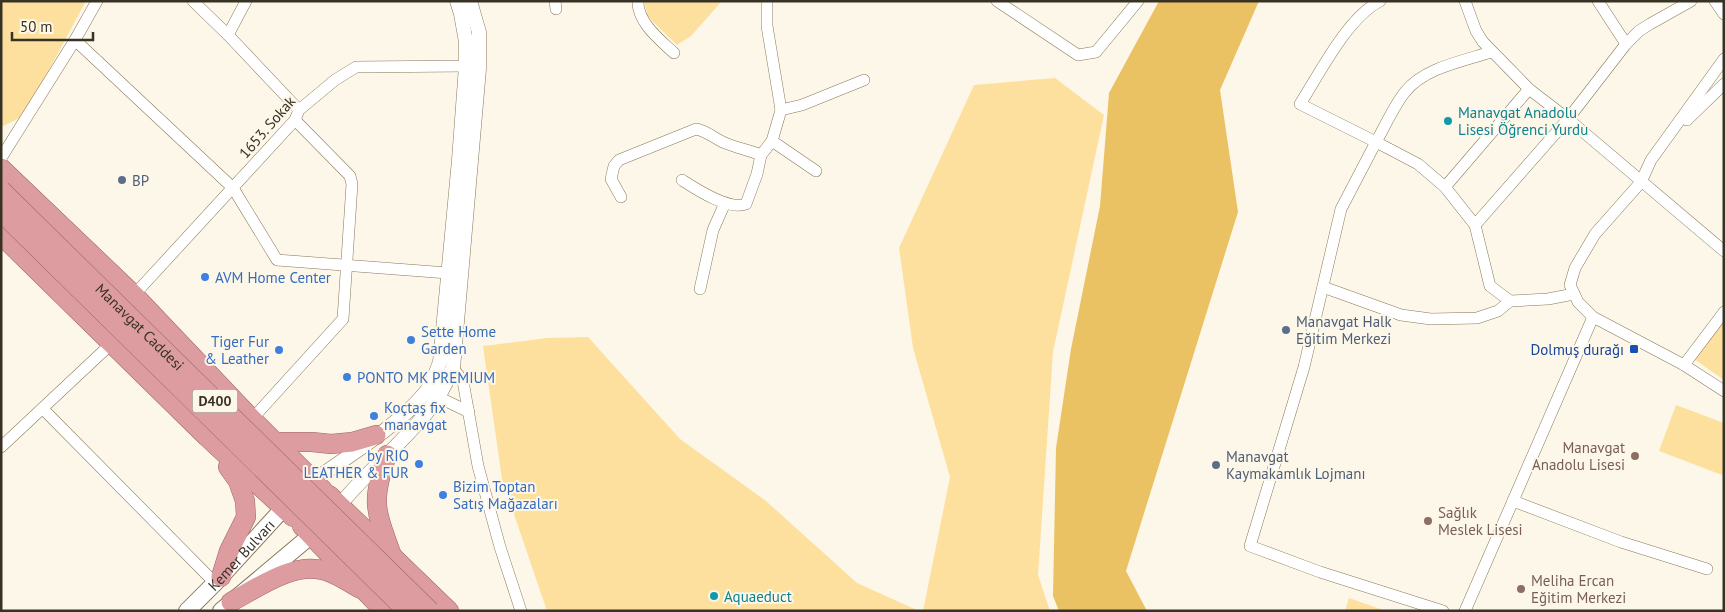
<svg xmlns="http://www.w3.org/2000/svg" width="1725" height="612" font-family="'PT Sans',sans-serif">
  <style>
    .green { fill: #fde09e }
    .forest { fill: #ebc263 }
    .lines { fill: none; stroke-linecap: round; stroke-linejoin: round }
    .minor-casing { stroke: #877959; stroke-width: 12 }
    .tertiary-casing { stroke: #877959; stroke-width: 15 }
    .secondary-casing { stroke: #877959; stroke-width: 18 }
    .trunk-casing { stroke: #9d6766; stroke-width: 20 }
    .minor { stroke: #fff; stroke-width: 11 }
    .tertiary { stroke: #fff; stroke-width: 14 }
    .secondary { stroke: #fff; stroke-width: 16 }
    .trunk { stroke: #dc9ca0; stroke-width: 19 }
    .trunk-bridge-casing { stroke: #9d6766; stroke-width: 20; stroke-linecap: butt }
    .trunk-bridge { stroke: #dc9ca0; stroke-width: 19 }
    .culture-dot { fill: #0f9aa8; stroke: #fdf7e9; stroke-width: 2 }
    .service-dot { fill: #5c6f8a; stroke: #fdf7e9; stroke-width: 2 }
    .shop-dot { fill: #3f7fe0; stroke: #fdf7e9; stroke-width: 2 }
    .transit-dot { fill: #1a4fb4; stroke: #fdf7e9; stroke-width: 2 }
    .education-dot { fill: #8d6e63; stroke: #fdf7e9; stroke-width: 2 }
    .labels { text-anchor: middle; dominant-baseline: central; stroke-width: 4; stroke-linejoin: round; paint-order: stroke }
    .shield { fill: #fdf7e9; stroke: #736d60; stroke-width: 1 }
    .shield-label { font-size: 14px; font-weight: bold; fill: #383225 }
    .culture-label { font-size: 15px; fill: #0d838f; stroke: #fdf7e9; text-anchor: start }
    .street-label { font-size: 15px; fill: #383225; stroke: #fdf7e9 }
    .service-label { font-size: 15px; fill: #4e5e75; stroke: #fdf7e9; text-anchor: start }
    .shop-label { font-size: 15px; fill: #366cbe; stroke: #fdf7e9; text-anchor: start }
    .transit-label { font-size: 15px; fill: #164399; stroke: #fdf7e9; text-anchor: end }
    .education-label { font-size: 15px; fill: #785e54; stroke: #fdf7e9; text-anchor: start }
  </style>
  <rect width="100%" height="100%" fill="#fdf7e9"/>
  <g class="green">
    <path d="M1,1H86L24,116L1,127Z"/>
    <path d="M644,1H722L691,36L677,45L648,17Z"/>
    <path d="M1055,78L1104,115L1053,352L1038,575L1050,611H923L950,477L913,348L899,248L974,85Z"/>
    <path d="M1724,322V380L1694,359Z"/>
    <path d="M588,337L680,439L766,501L857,583L919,611H547L502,479L483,346L547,338Z"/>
    <path d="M1676,405L1724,423V470L1722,475L1659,451Z"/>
    <path d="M1349,598L1386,611H1345Z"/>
  </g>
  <path class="forest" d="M1159,1H1259L1220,90L1238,212L1126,571L1147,611H1059L1053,596L1056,448L1071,349L1100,206L1109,93Z"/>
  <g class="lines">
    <defs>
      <g id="minor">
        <path d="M193,1L228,35L299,110"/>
        <path d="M555,1L556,9"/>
        <path d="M638,1C637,22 660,40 674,53"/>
        <path d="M767,1V26L781,110L802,105L864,80"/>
        <path d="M997,1L1078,55L1096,52L1138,1"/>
        <path d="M1380,1C1347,18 1320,73 1300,104L1376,142L1341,209L1304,367L1250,546L1320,572L1443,611"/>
        <path d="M1465,1L1476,31L1483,42L1529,89L1568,119L1724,251"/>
        <path d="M1598,1L1626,44"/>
        <path d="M1715,1L1724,14"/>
        <path d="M228,35L246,1"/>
        <path d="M75,40L233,188L277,260L448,273"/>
        <path d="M1491,52C1463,61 1424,68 1405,92C1395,104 1384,128 1376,142L1418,164L1445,187L1475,225L1490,286L1510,301L1548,299L1574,294"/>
        <path d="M1724,59L1651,160L1641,182L1595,234L1575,268L1570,285L1578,302L1593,317L1684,365L1724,391"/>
        <path d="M781,110L772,141L816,171"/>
        <path d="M1687,120L1724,84"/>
        <path d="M1,158L75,40L97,1"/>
        <path d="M682,180C696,189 729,211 746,204L757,174L761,155L772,141"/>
        <path d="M1445,187L1529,89"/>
        <path d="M621,197L611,179L614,166L619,160L696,129C707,131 715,139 725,143C737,148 749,150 761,155"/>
        <path d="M1475,225L1568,119L1626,44L1639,31L1650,24L1691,1"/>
        <path d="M1323,287L1401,315L1431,319L1477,318L1498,311L1510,301"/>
        <path d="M700,289L713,230L725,203"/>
        <path d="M134,295L295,120L299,110L335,80L356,67L466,66"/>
        <path d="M1684,365L1724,312"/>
        <path d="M453,368L463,381L478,466L500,547L521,611"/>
        <path d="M438,397L469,412"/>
        <path d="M43,409L215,583"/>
        <path d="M252,419L343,319L352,184L350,176L295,120"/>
        <path d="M1,447L111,344"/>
        <path d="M1513,501L1621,542L1707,569"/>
        <path d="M1465,611L1593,317"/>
      </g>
      <g id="tertiary">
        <path d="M306,486C343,459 396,428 425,393C432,384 436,373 440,362L459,160L466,66V42L461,14L457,1"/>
        <path d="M335,511C364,473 403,444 432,406C441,394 447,381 453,368L479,69V32L470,1"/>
      </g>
      <g id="secondary">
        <path id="s1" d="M187,611L215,583L291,500"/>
        <path d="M221,611L321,527"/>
      </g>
      <g id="trunk">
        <path d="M1,168L134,295L252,419L323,490"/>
        <path d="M1,235L207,437L293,517"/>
        <path d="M276,442H312L331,444L352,442L376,435"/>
        <path d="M387,455C371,501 375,509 391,553"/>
        <path d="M329,495L449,611"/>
        <path d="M302,526L384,611"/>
        <path d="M221,577L229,551L246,517L245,501L238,481L228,467"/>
        <path d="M231,602C259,587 294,561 326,571C338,575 350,583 361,589"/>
      </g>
    </defs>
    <use href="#minor" class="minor-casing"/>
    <use href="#tertiary" class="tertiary-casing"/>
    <use href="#secondary" class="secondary-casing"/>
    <use href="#trunk" class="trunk-casing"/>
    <use href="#minor" class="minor"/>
    <use href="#tertiary" class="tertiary"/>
    <use href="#secondary" class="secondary"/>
    <use href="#trunk" class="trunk"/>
    <defs>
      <g id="trunk-bridge">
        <path id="s2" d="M1,190L430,611"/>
        <path d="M1,212L407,611"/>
      </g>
    </defs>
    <use href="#trunk-bridge" class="trunk-bridge-casing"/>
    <use href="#trunk-bridge" class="trunk-bridge"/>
  </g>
  <g class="culture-dot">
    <circle cx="1448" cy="121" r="5"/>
    <circle cx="714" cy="596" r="5"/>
  </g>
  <g class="service-dot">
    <circle cx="122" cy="180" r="5"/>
    <circle cx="1286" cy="330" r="5"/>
    <circle cx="1216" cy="465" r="5"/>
  </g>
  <g class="shop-dot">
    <circle cx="205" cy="277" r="5"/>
    <circle cx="411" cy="340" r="5"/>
    <circle cx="279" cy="350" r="5"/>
    <circle cx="347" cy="377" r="5"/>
    <circle cx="374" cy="416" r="5"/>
    <circle cx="419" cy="464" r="5"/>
    <circle cx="443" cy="495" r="5"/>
  </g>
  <rect class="transit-dot" x="1629" y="344" width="10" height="10" rx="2.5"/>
  <g class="education-dot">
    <circle cx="1635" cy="456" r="5"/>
    <circle cx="1428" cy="521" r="5"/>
    <circle cx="1521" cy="589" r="5"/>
  </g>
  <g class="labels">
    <rect class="shield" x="192.5" y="389.5" width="45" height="23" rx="4"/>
    <g class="shield-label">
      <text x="215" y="401">D400</text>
    </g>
    <g class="culture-label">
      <text x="1458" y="112">Manavgat Anadolu<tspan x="1458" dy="17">Lisesi Öğrenci Yurdu</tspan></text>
      <text x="724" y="596">Aquaeduct</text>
    </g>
    <g class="street-label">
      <text transform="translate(267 127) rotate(-49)">1653. Sokak</text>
      <text stroke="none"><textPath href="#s2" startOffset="195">Manavgat Caddesi</textPath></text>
      <text stroke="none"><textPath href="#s1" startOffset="78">Kemer Bulvarı</textPath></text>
    </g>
    <g class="service-label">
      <text x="132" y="180">BP</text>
      <text x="1296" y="321">Manavgat Halk<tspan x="1296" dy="17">Eğitim Merkezi</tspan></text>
      <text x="1226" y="456">Manavgat<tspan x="1226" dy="17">Kaymakamlık Lojmanı</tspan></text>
    </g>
    <g class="shop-label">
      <text x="215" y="277">AVM Home Center</text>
      <text x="421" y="331">Sette Home<tspan x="421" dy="17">Garden</tspan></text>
      <text x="269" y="341" text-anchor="end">Tiger Fur<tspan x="269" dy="17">&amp; Leather</tspan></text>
      <text x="357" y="377">PONTO MK PREMIUM</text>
      <text x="384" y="407">Koçtaş fix<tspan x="384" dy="17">manavgat</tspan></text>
      <text x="409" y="455" text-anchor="end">by RIO<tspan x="409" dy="17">LEATHER &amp; FUR</tspan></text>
      <text x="453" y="486">Bizim Toptan<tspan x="453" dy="17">Satış Mağazaları</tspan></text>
    </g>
    <g class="transit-label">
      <text x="1624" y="349">Dolmuş durağı</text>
    </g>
    <g class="education-label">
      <text x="1625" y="447" text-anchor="end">Manavgat<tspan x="1625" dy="17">Anadolu Lisesi</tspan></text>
      <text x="1438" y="512">Sağlık<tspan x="1438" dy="17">Meslek Lisesi</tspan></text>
      <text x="1531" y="580">Meliha Ercan<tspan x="1531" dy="17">Eğitim Merkezi</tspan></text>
    </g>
  </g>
  <rect width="1725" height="612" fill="none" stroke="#383225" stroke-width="5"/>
  <path d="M12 32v8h81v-8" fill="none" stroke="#383225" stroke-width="2.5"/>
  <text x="20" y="32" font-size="15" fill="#383225" stroke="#fdf7e9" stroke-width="4" paint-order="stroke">50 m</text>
</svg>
